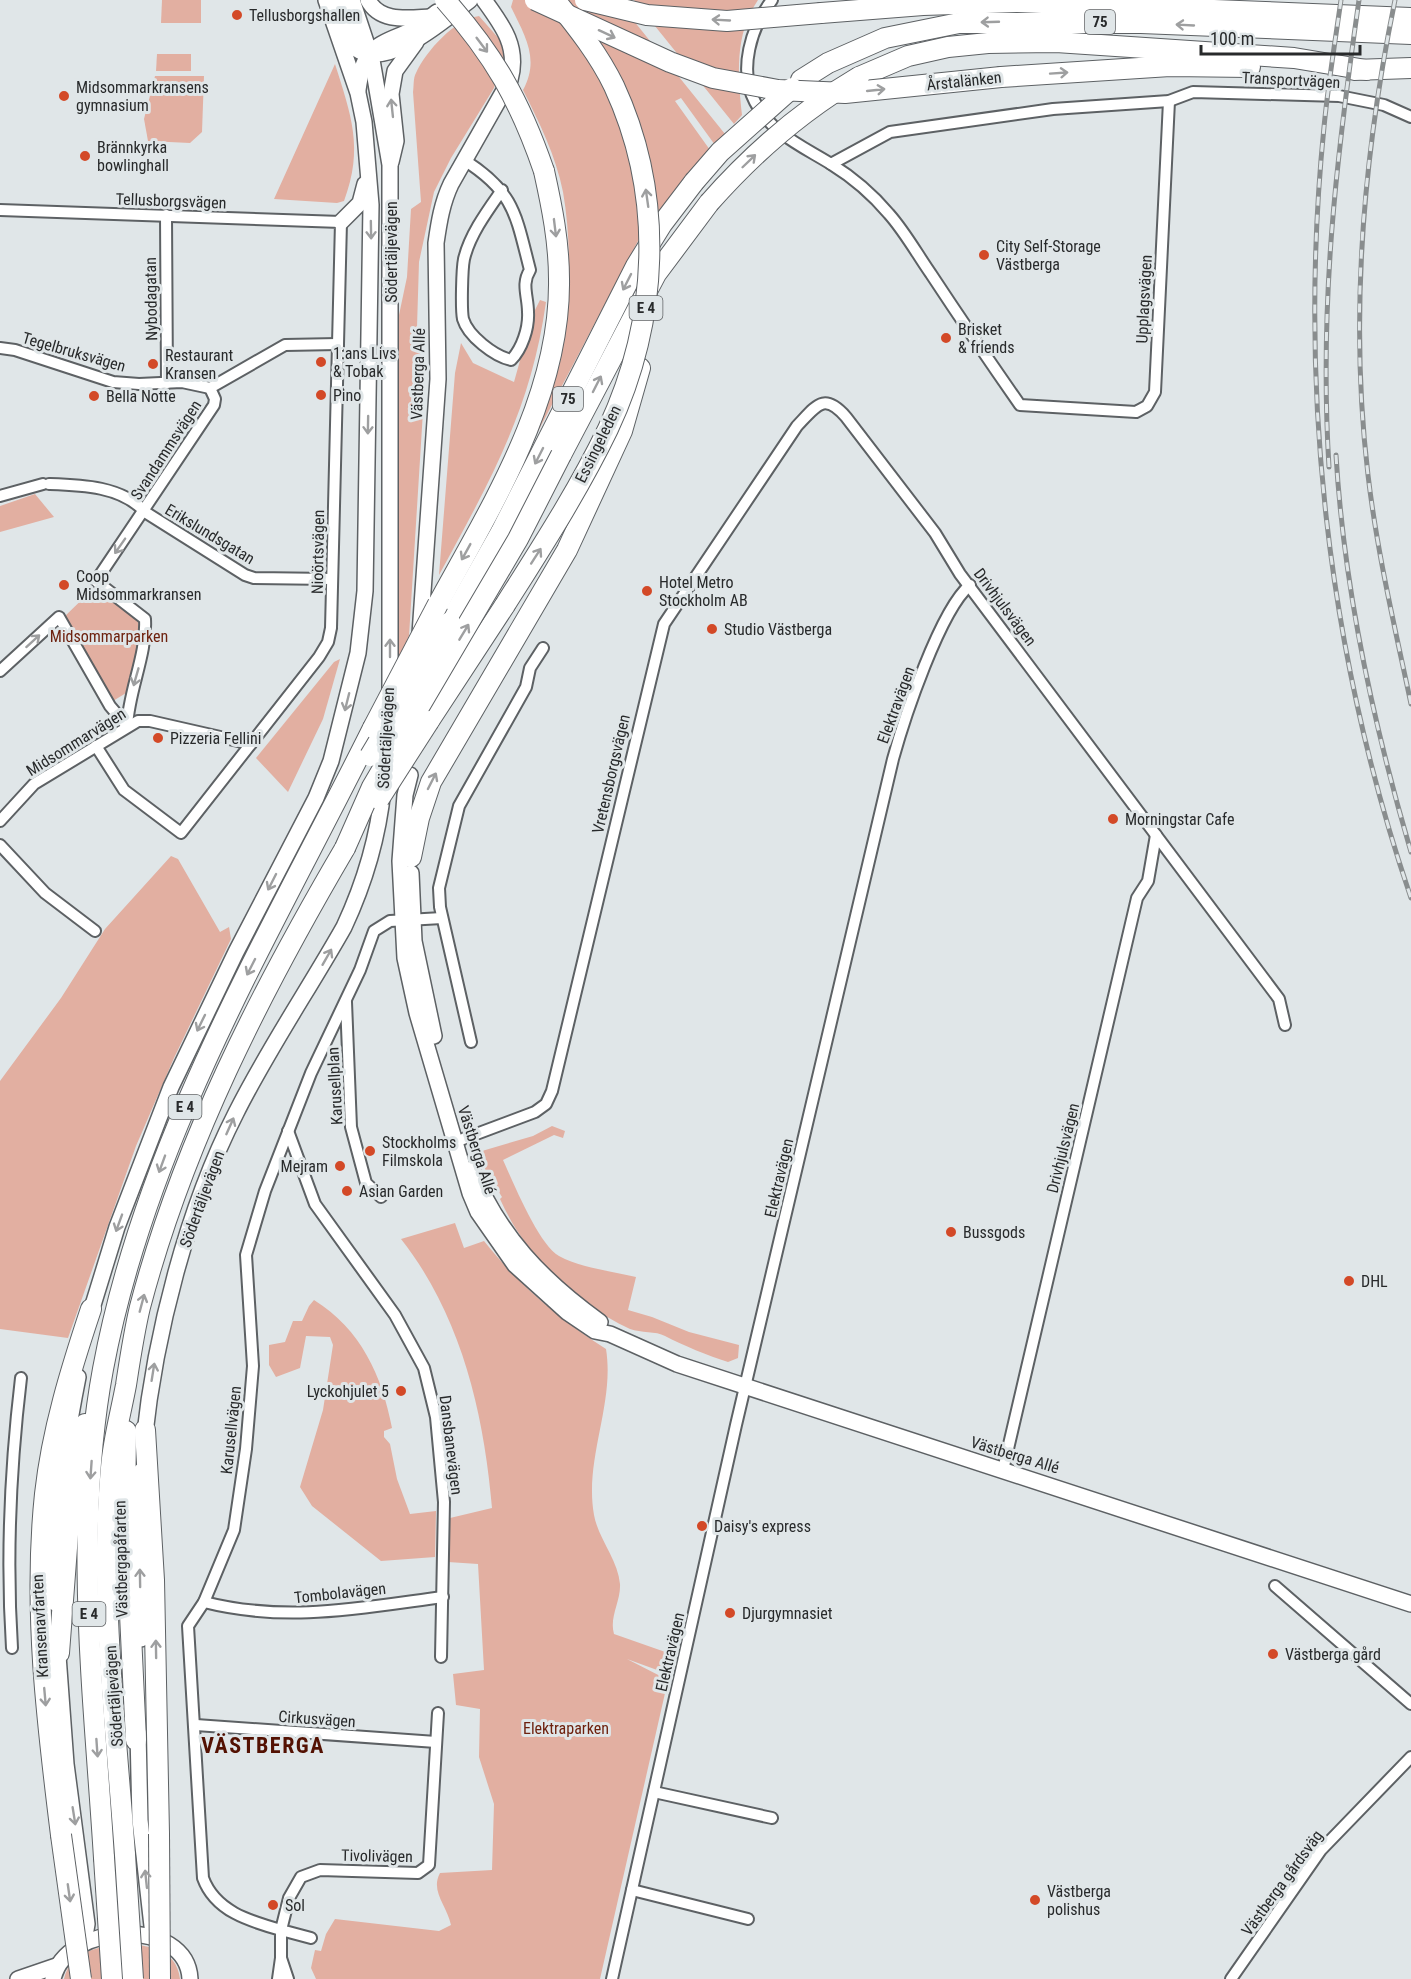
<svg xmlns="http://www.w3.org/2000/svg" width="1411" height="1979" font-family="'Roboto Condensed',sans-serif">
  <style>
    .green { fill: #e2afa1 }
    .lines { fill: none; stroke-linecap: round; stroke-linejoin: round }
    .street-casing { stroke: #5d6164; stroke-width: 14 }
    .secondary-casing { stroke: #5d6164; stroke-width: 18 }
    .highway-casing { stroke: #5d6164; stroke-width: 22 }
    .street { stroke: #fff; stroke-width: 10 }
    .secondary { stroke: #fff; stroke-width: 15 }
    .highway { stroke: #fff; stroke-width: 20 }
    .rail-casing { stroke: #898d8e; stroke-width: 5 }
    .rail { stroke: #e0e6e8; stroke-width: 3; stroke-dasharray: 9; stroke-linecap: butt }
    .highway-bridge-casing { stroke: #5d6164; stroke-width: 22; stroke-linecap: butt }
    .highway-bridge { stroke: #fff; stroke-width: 20 }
    .oneway { stroke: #9e9fa0 }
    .poi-dot { fill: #d34927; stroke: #e0e6e8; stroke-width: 2 }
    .labels { text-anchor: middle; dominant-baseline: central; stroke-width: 6; stroke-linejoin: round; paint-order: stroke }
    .shield { fill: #e0e6e8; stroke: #5f6264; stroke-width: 1.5 }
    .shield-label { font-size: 15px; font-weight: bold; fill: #282a2b }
    .poi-label { font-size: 16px; fill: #282a2b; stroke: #e0e6e8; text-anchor: start }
    .street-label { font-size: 16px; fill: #282a2b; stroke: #e0e6e8 }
    .park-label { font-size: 16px; fill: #6d210e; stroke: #e0e6e8 }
    .district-label { font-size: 22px; font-weight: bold; letter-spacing: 1.5px; fill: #531102; stroke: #e0e6e8 }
  </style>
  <rect width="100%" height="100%" fill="#e0e6e8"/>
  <g class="green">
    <path d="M162,0H201V23H161Z"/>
    <path d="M513,0H617L725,134L715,145L681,98L675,101L710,150L638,241L512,481C529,443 555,393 562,352C570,301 572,243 563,192C556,156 539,122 523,90C540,59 525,36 511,7Z"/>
    <path d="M634,0H758C734,35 738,76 742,115L734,124Z"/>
    <path d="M479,16L501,41L504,59L494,88L451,158L434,192L419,262L417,327L425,379L409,636L399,657L396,458L399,315L407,277L411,209L421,202L413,92C414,86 413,78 416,73C426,51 455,19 479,16Z"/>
    <path d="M157,54H191V71H156Z"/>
    <path d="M335,64C351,115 364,148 344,201L337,203L274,199Z"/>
    <path d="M155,76H204L202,132L190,143L148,141L144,119Z"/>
    <path d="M540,300L546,302C531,410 490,481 439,575L455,373L461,343L473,363L514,382L533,314Z"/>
    <path d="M35,494L54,517L0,532V506Z"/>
    <path d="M95,587L137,620L142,632L126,693L113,701L64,617Z"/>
    <path d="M340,659L323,719L288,792L256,758L334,662Z"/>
    <path d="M171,856L178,859L220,932L229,927L231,939L174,1058L136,1146L68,1338L0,1329V1081L61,998L105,929Z"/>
    <path d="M552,1126L565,1131L563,1138L554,1135L503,1160C513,1182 539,1245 559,1256C581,1268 611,1271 636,1277L628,1310L652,1317L689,1332L739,1345L738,1358L728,1362C709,1356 682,1345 665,1336C656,1331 641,1333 630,1329C574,1303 525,1255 500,1199L502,1197C495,1184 480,1169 482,1151L533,1136Z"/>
    <path d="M455,1223L464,1248L484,1241C519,1285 559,1319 606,1349C615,1404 584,1459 594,1515C598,1538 618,1560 620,1584C621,1601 609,1617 614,1634L671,1654L668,1674L627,1659L668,1680L600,1979H316L311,1968L315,1950L321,1951L326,1934L335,1919L439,1931L451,1925C447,1906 430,1891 440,1873L492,1870L494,1804L479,1757L480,1709L456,1705L453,1674L484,1670L478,1564L448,1562L450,1518L492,1508C484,1413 461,1315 401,1239Z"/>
    <path d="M314,1300C361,1329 382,1376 392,1428L384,1431V1437L390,1444L397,1479L410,1514L436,1511L435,1557L381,1561L312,1506L300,1487L323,1410L333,1345L330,1337L306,1336L300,1368L276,1377L269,1365V1345L285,1342L293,1321H302L309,1306Z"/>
    <path d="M120,1943C145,1945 177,1948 180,1979H64C70,1952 96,1948 120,1943Z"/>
  </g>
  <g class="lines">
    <defs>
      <g id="street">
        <path d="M772,0C751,27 738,70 755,102C772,134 802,146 831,164C852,177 873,195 889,214C905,232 917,254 931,274C960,318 990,362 1020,405L1136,412L1147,406L1155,392L1169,101"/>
        <path d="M464,160C515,192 516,216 530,270C521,284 528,296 528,312C529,328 522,349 511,360C494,356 468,336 463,319C461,309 462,269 464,259C470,234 488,210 502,190"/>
        <path d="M831,164L890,132L1053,109L1169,101L1193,92L1339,96L1384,105L1411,117"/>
        <path d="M0,210L341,222L331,628L328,642L319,657L181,833L124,790L96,746"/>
        <path d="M166,215L167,383"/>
        <path d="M0,348L15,350L113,382L139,384L182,382L210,388"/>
        <path d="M49,484C81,485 122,486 145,512L245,575L254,578L332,579"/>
        <path d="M0,496L43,484"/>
        <path d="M0,671L59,617L110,706L127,726"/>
        <path d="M127,726C129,689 147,655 145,619L96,581L214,405L215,399L210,388L285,345L338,344"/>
        <path d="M0,821L34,784L138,721H150L251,744"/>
        <path d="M0,845L45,893L95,931"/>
        <path d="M346,1002L351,1127L366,1183L381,1197"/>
        <path d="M471,1042L440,907L439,888L459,806L526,687L530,668L543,648"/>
        <path d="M288,1131L315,1204L395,1315L424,1368L436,1417L444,1502L441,1657"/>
        <path d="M455,1142L535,1112L546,1104L552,1091L664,624L797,426C817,405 824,392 846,417L935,533L960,574L1279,999L1285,1025"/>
        <path d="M1003,1470L1137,898L1148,881L1156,835"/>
        <path d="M1275,1586L1411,1704"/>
        <path d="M204,1602C287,1623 360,1608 443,1597"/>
        <path d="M12,1648C6,1555 10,1470 21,1378"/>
        <path d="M196,1725L436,1742"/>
        <path d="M654,1792L772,1818"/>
        <path d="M632,1890L748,1919"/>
        <path d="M311,1938L281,1930L289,1898L301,1877L320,1870L418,1873L429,1865L438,1713"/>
        <path d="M281,1958V1930C249,1921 215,1911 203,1878L188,1626L204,1602L234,1530L246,1449L253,1366L246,1255L265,1191L311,1073L360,970L374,931L390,921L442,918"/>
        <path d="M278,1979L281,1958L288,1979"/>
        <path d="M612,1979L736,1425L893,759C904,719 940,610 970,585"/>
        <path d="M1231,1979L1321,1850L1411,1757"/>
      </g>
      <g id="secondary">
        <path d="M341,0L356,49C387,71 447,18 470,0"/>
        <path d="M352,0L372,60L390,165V694"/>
        <path d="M368,0C380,23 408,18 430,17"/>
        <path d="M358,90C363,55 368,48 401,35C414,30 426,21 437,12"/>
        <path d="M391,162L396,141L391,94L395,71L416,42"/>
        <path d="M341,222L360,203L365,184"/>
        <path d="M420,634L438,379L436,243C439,222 442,203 451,184L510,80C519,47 503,26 484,0"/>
        <path d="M410,775L405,795L400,861L405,958L417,1013L470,1193L478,1212L515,1265L567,1312L595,1331L610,1334L677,1364L1411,1604"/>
        <path d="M411,873L414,941L434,1036"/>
        <path d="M472,1169C498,1235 543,1281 600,1322"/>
        <path d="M89,1318L117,1227L171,1087L236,952L316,798L331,761L358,653L365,591L371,205L364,122L358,93L326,0"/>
        <path d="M144,1441C155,1335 187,1209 236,1113C268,1049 309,989 344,927C365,882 378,839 383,789"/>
        <path d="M141,1471V1639"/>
        <path d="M55,1603C53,1527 63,1452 78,1377"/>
        <path d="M57,1642L66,1764L87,1924L84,1942"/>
        <path d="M138,1732L140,1820L153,1935"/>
        <path d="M18,1979L56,1966"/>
        <path d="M53,1979C66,1921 187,1917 190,1979"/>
      </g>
      <g id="highway">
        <path d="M821,13L923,5L1017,2L1411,18"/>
        <path d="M1354,70L1411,68"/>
        <path d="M859,77L908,56L948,47L988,43L1056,42L1294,58L1366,70"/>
        <path d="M1001,77L1170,66L1250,67"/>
        <path d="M801,80L828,63L885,38L959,23H1141L1411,34"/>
        <path d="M561,455L656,274L709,203"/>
        <path d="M438,604C492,505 561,396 559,279C559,242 552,207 544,171"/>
        <path d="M450,622L501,532L636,266L662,224L694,182"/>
        <path d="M429,721L505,605"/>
        <path d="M411,857L419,818L431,782L567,550L622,431L640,368"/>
        <path d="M145,1430L154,1580L159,1834"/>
        <path d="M126,1431L125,1509L136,1740"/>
        <path d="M59,1653L71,1495L85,1424"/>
        <path d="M61,1835C47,1723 33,1608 45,1494C52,1430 71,1369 91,1309"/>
        <path d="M125,1855C116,1727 99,1596 111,1468C113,1441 121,1412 126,1385C130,1359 134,1332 140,1307C183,1143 260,993 345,848"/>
        <path d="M104,1858C94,1696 73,1531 103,1369C146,1138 270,935 373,728"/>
      </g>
    </defs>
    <use href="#street" class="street-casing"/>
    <use href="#secondary" class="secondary-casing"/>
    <use href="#highway" class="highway-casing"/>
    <use href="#street" class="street"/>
    <use href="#secondary" class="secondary"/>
    <use href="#highway" class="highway"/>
    <defs>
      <g id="rail">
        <path d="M1341,0C1335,42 1328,85 1324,127C1298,386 1327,652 1411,898"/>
        <path d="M1395,0C1363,157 1349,315 1368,475C1377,552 1395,628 1411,704"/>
        <path d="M1336,455C1344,590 1373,723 1411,852"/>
        <path d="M1329,467C1319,305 1336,160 1359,0"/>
      </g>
    </defs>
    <use href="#rail" class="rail-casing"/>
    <use href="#rail" class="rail"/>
    <defs>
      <g id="highway-bridge">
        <path d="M445,0C494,55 520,101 544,171"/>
        <path d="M535,0L670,62L713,78L778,90L845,93L1001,77"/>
        <path d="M585,0L647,15L727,21L821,13"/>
        <path d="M694,182L720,152L792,88"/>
        <path d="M709,203C753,153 801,111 859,77"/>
        <path d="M505,605C541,548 578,491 608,429C659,320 665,196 614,86C599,55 577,27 555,0"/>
        <path d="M373,728L438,604"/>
        <path d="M370,756L450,622"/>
        <path d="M379,799L429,721"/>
        <path d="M345,848L372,787L518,539L561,455"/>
        <path d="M159,1834L160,1979"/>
        <path d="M61,1835L81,1979"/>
        <path d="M125,1855L133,1979"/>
        <path d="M104,1858L112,1979"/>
      </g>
    </defs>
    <use href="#highway-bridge" class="highway-bridge-casing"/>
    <use href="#highway-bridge" class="highway-bridge"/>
  </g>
  <defs><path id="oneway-shaft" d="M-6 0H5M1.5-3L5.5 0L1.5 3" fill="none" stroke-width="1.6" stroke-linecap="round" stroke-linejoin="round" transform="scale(1.5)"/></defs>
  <g class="oneway">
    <use href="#oneway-shaft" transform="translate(721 20) rotate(-177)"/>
    <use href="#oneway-shaft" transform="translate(990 22) rotate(178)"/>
    <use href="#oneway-shaft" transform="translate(1185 25) rotate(-177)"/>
    <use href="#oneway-shaft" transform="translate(607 34) rotate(25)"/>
    <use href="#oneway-shaft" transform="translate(482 45) rotate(53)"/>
    <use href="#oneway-shaft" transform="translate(1059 73) rotate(-4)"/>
    <use href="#oneway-shaft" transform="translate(876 90) rotate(-6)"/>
    <use href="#oneway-shaft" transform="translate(392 108) rotate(-96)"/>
    <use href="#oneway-shaft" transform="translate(749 161) rotate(-44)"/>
    <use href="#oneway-shaft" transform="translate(647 198) rotate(-98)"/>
    <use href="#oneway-shaft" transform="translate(555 228) rotate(83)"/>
    <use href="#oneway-shaft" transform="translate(371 230) rotate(89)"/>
    <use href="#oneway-shaft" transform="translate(627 282) rotate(117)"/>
    <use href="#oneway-shaft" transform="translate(597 384) rotate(-63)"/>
    <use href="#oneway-shaft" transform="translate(368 425) rotate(91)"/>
    <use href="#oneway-shaft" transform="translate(539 456) rotate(117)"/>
    <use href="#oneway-shaft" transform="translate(120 546) rotate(125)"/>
    <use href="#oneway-shaft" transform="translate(466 552) rotate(119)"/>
    <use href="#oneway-shaft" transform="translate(536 556) rotate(-57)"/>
    <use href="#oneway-shaft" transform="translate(464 632) rotate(-59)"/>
    <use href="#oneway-shaft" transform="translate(33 641) rotate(-42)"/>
    <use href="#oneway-shaft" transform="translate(390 648) rotate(-90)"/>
    <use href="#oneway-shaft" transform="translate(136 677) rotate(106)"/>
    <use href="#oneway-shaft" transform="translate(347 702) rotate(104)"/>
    <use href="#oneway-shaft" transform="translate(432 781) rotate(-63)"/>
    <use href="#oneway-shaft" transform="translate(272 882) rotate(117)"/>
    <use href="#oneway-shaft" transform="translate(327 957) rotate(-60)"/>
    <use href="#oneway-shaft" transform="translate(251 967) rotate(117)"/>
    <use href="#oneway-shaft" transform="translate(201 1023) rotate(116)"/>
    <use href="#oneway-shaft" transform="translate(230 1126) rotate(-66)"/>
    <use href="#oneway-shaft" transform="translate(162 1164) rotate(110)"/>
    <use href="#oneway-shaft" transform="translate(119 1223) rotate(110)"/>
    <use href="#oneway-shaft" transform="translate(142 1303) rotate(-75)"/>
    <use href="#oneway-shaft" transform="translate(153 1372) rotate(-81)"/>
    <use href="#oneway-shaft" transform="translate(91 1470) rotate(94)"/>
    <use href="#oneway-shaft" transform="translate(140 1578) rotate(-91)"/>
    <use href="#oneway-shaft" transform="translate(156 1649) rotate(-91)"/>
    <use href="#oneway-shaft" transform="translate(45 1697) rotate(85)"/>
    <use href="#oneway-shaft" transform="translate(97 1748) rotate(86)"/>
    <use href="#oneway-shaft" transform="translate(74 1816) rotate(81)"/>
    <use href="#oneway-shaft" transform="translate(146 1879) rotate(-96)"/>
    <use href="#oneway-shaft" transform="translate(69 1893) rotate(82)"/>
  </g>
  <g class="poi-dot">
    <circle cx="237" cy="15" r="6"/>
    <circle cx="64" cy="96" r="6"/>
    <circle cx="85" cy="156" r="6"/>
    <circle cx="984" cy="255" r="6"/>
    <circle cx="946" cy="338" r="6"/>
    <circle cx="321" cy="362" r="6"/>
    <circle cx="153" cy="364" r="6"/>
    <circle cx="321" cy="395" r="6"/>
    <circle cx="94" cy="396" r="6"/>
    <circle cx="64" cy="585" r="6"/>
    <circle cx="647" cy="591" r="6"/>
    <circle cx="712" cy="629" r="6"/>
    <circle cx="158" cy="738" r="6"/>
    <circle cx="1113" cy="819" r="6"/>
    <circle cx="370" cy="1151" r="6"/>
    <circle cx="340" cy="1166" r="6"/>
    <circle cx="347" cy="1191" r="6"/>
    <circle cx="951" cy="1232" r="6"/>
    <circle cx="1349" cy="1281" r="6"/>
    <circle cx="401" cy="1391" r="6"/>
    <circle cx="702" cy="1526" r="6"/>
    <circle cx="730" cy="1613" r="6"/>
    <circle cx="1273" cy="1654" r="6"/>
    <circle cx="1035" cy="1900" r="6"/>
    <circle cx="273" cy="1905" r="6"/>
  </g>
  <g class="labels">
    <g class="shield">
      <rect x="1085" y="10" width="30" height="24" rx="4.5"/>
      <rect x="629.5" y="296" width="33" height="24" rx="4.5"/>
      <rect x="553" y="387" width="30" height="24" rx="4.5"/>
      <rect x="168.5" y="1095" width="33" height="24" rx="4.5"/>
      <rect x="72.5" y="1602" width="33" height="24" rx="4.5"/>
    </g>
    <g class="shield-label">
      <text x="1100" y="22">75</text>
      <text x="646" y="308">E 4</text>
      <text x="568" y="399">75</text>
      <text x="185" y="1107">E 4</text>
      <text x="89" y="1614">E 4</text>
    </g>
    <g class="poi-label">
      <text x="249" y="15">Tellusborgshallen</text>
      <text x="76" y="87">Midsommarkransens<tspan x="76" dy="18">gymnasium</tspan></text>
      <text x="97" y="147">Brännkyrka<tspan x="97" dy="18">bowlinghall</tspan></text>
      <text x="996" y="246">City Self-Storage<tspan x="996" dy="18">Västberga</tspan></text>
      <text x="958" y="329">Brisket<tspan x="958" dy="18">&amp; friends</tspan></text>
      <text x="333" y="353">1:ans Livs<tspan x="333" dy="18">&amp; Tobak</tspan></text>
      <text x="165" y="355">Restaurant<tspan x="165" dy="18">Kransen</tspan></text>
      <text x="333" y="395">Pino</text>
      <text x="106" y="396">Bella Notte</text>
      <text x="76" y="576">Coop<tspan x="76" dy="18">Midsommarkransen</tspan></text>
      <text x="659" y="582">Hotel Metro<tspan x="659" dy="18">Stockholm AB</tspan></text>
      <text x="724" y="629">Studio Västberga</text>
      <text x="170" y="738">Pizzeria Fellini</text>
      <text x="1125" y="819">Morningstar Cafe</text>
      <text x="382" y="1142">Stockholms<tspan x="382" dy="18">Filmskola</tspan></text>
      <text x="328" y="1166" text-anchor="end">Mejram</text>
      <text x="359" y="1191">Asian Garden</text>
      <text x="963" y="1232">Bussgods</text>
      <text x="1361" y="1281">DHL</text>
      <text x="389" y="1391" text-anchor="end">Lyckohjulet 5</text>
      <text x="714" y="1526">Daisy's express</text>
      <text x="742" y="1613">Djurgymnasiet</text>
      <text x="1285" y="1654">Västberga gård</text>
      <text x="1047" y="1891">Västberga<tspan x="1047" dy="18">polishus</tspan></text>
      <text x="285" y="1905">Sol</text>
    </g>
    <g class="street-label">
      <text transform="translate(1291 80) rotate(3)">Transportvägen</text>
      <text transform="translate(964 81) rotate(-6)">Årstalänken</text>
      <text transform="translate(171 201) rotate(2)">Tellusborgsvägen</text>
      <text transform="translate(391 252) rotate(-90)">Södertäljevägen</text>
      <text transform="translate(151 299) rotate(-91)">Nybodagatan</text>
      <text transform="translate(1144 299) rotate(-87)">Upplagsvägen</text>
      <text transform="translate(74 352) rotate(16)">Tegelbruksvägen</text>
      <text transform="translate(418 374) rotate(-88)">Västberga Allé</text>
      <text transform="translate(598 444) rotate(-64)">Essingeleden</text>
      <text transform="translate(166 450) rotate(-57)">Svandammsvägen</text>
      <text transform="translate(210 534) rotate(31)">Erikslundsgatan</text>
      <text transform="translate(318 552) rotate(-89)">Nioörtsvägen</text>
      <text transform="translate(1005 607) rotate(53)">Drivhjulsvägen</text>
      <text transform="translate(896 705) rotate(-70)">Elektravägen</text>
      <text transform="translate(386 738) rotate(-87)">Södertäljevägen</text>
      <text transform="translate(76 742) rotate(-32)">Midsommarvägen</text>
      <text transform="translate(611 774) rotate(-77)">Vretensborgsvägen</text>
      <text transform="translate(335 1086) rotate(-93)">Karusellplan</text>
      <text transform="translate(1063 1148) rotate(-76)">Drivhjulsvägen</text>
      <text transform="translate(477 1150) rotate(72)">Västberga Allé</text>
      <text transform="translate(779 1178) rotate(-77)">Elektravägen</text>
      <text transform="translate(202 1199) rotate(-70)">Södertäljevägen</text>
      <text transform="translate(231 1430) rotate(-84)">Karusellvägen</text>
      <text transform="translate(451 1445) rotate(83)">Dansbanevägen</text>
      <text transform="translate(1015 1455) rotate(17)">Västberga Allé</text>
      <text transform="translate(121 1559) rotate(-91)">Västbergapåfarten</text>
      <text transform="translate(340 1593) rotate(-6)">Tombolavägen</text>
      <text transform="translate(40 1626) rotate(-93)">Kransenavfarten</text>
      <text transform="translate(670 1652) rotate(-77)">Elektravägen</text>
      <text transform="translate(114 1696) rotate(-94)">Södertäljevägen</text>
      <text transform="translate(317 1719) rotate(4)">Cirkusvägen</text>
      <text transform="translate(377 1856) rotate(1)">Tivolivägen</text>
      <text transform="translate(1282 1883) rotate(-54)">Västberga gårdsväg</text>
    </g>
    <g class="park-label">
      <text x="109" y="636">Midsommarparken</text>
      <text x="566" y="1728">Elektraparken</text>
    </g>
    <g class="district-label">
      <text x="263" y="1745">VÄSTBERGA</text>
    </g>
  </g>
  <path d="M1201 45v9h159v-9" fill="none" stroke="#282a2b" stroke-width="3"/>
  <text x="1210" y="45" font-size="18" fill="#282a2b" stroke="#e0e6e8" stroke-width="4.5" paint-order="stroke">100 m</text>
</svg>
